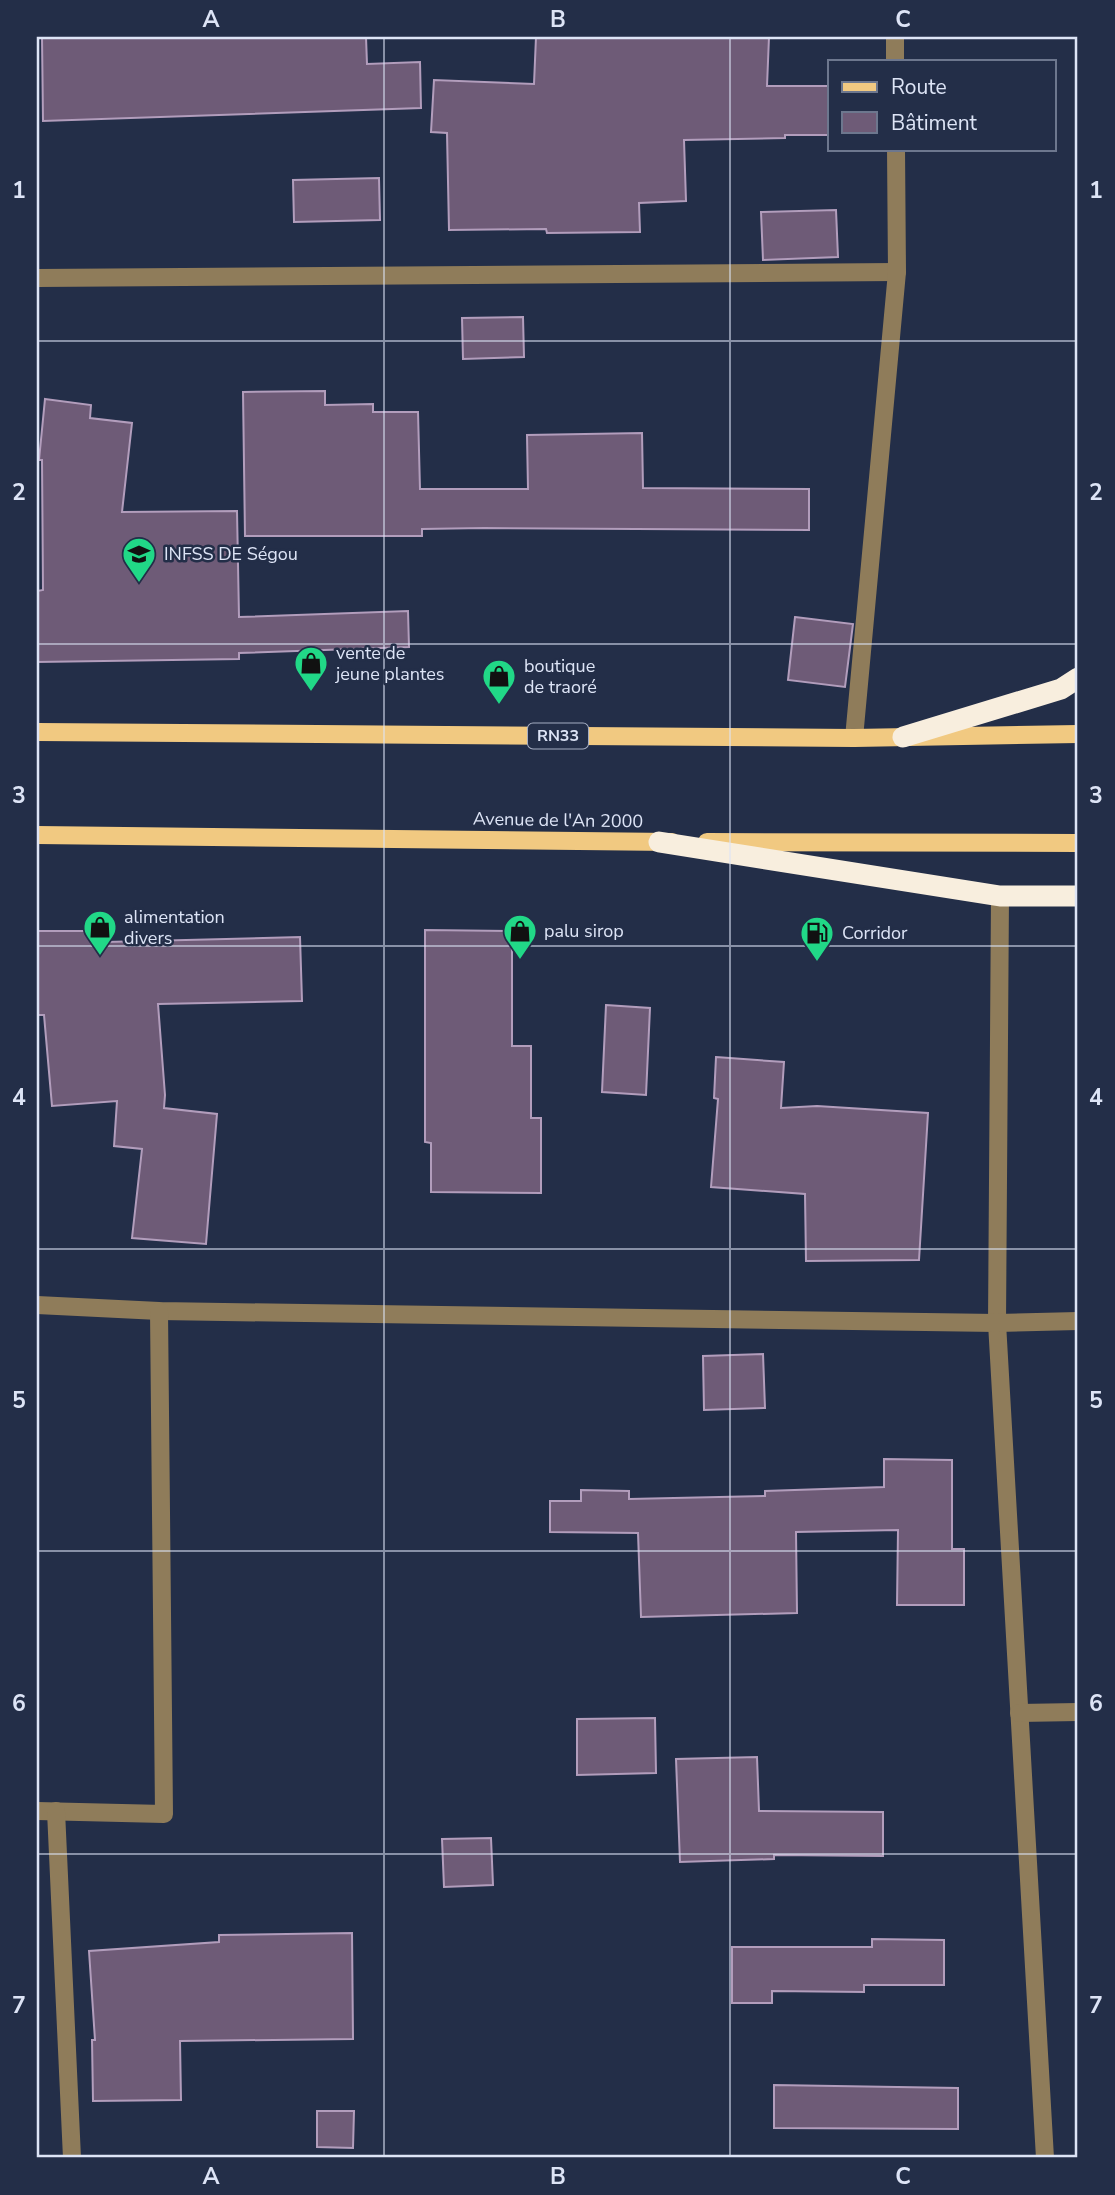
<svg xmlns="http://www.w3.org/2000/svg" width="1115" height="2195" font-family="'Nunito Sans',sans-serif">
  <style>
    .building { fill: #6e5b77; stroke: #b29dbc; stroke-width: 2 }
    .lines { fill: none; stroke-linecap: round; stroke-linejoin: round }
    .minor { stroke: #8f7c5a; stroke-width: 18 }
    .major { stroke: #f1c981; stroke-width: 18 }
    .highway { stroke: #f8eede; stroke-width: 21 }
    .grid { fill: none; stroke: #dde4f6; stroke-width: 2; stroke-opacity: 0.55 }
    .labels { text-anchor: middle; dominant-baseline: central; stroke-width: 5; stroke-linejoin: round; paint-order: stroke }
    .shield { fill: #232e48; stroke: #a5adc2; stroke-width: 2 }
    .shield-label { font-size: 16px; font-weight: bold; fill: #dde4f6 }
    .poi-label { font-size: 18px; fill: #dde4f6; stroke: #232e48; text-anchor: start }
    .street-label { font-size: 18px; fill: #dde4f6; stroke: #232e48 }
    .neatline { fill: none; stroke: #dde4f6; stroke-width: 2.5 }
    .grid-label { font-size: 23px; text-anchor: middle; font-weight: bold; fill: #dde4f6 }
  </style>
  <rect width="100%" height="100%" fill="#232e48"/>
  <g class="building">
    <path d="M42,37H366L367,64L420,62L421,108L43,121Z"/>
    <path d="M536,37H769L767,86H830V135H785V138L684,140L686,201L639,203L640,232L547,233L546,229L449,230L447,133L431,132L434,80L534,84Z"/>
    <path d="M379,178L380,220L294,222L293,180Z"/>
    <path d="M836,210L838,257L763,260L761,212Z"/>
    <path d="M523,317L524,357L463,359L462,318Z"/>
    <path d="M325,391V405L373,404V412H418L420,489H528L527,435L642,433L643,488L809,489V530L484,528L422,529V536H245L243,392Z"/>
    <path d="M45,399L91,405L90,418L132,423L122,512L237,511L239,617L408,611L409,647L239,653V659L37,662V591L43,590L42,460H39Z"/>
    <path d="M795,617L853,624L845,687L788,680Z"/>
    <path d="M425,930L512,931V1046H531V1118H541V1193L431,1192V1143L425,1142Z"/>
    <path d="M37,931H106V942L300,937L302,1001L158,1004L165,1095L164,1108L217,1114L206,1244L132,1238L142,1149L114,1146L117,1101L52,1106L44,1015H37Z"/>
    <path d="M606,1005L650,1008L646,1095L602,1092Z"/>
    <path d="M716,1057L784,1062L781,1108L817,1106L928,1113L919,1260L806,1261L805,1194L711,1187L718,1099L714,1098Z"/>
    <path d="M763,1354L765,1408L704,1410L703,1356Z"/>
    <path d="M884,1459L952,1460V1549H964V1605H897L898,1530L796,1532L797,1613L641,1617L638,1533L550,1532V1501H581V1490L629,1491V1499L765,1496V1491L884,1487Z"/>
    <path d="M655,1718L656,1773L577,1775V1719Z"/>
    <path d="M757,1757L759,1811L883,1812V1856L774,1855V1859L680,1862L676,1759Z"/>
    <path d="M491,1838L493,1885L444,1887L442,1839Z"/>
    <path d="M352,1933L353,2039L180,2041L181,2100L93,2101L92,2040H95L89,1951L219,1942V1935Z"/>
    <path d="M872,1939L944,1940V1985H864V1992L772,1991V2003H732V1947H872Z"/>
    <path d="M774,2085L958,2088V2129L774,2128Z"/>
    <path d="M317,2111H354L353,2148L317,2147Z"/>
  </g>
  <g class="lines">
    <g class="minor">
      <path d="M895,37V61"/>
      <path d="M37,278L897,272"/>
      <path d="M854,738L897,272L896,149"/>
      <path d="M1000,896L997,1323L1045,2158"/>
      <path d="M37,1305L159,1311L997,1323L1078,1321"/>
      <path d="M1019,1713L1078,1712"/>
      <path d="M37,1811L164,1814L159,1311"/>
      <path d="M56,1811L72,2158"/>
    </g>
    <g class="major">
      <path d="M37,732L854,738L1078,734"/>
      <path d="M37,835L672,842"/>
      <path d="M707,842L1078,843"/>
    </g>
    <g class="highway">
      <path d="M903,737L1061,689L1078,678"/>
      <path d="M659,842L1000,896H1078"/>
    </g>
  </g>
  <path class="grid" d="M384,37V2158M730,37V2158M37,341H1078M37,644H1078M37,946H1078M37,1249H1078M37,1551H1078M37,1854H1078"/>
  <defs>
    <symbol id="university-pin" viewBox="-11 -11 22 30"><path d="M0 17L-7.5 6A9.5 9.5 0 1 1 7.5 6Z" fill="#21d887" stroke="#232e48"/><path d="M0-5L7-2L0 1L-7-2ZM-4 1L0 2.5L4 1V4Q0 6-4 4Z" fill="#111"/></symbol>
    <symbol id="shop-pin" viewBox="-11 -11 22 30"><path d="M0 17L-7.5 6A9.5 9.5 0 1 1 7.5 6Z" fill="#21d887" stroke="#232e48"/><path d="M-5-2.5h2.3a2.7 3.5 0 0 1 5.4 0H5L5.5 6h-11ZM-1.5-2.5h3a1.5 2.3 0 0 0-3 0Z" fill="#111"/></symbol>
    <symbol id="fuel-pin" viewBox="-11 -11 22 30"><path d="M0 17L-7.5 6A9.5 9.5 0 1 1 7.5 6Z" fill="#21d887" stroke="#232e48"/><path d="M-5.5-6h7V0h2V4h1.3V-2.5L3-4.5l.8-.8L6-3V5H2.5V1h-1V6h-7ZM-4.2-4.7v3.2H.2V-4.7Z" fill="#111"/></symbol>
  </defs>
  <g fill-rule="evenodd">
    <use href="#university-pin" x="120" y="535" width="38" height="52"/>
    <use href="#shop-pin" x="292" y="644" width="38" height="52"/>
    <use href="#shop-pin" x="480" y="657" width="38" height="52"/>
    <use href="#shop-pin" x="81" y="908" width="38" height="52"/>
    <use href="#shop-pin" x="501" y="912" width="38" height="52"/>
    <use href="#fuel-pin" x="798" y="914" width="38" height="52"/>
  </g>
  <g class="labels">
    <rect class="shield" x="528" y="723.5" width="60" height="25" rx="5"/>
    <g class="shield-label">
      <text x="558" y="736">RN33</text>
    </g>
    <g class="poi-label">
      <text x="164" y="554">INFSS DE Ségou</text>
      <text x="336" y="653">vente de<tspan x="336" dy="21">jeune plantes</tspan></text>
      <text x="524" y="666">boutique<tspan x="524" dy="21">de traoré</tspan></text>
      <text x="124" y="917">alimentation<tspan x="124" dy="21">divers</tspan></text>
      <text x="544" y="931">palu sirop</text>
      <text x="842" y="933">Corridor</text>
    </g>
    <g class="street-label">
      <text transform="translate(558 820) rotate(1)">Avenue de l'An 2000</text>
    </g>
  </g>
  <rect width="1115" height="2195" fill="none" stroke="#232e48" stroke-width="77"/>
  <rect x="828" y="60" width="228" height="91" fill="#232e48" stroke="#6d778e" stroke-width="2"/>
  <rect x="842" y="82" width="35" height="10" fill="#f1c981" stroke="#6d778e" stroke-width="2"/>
  <text x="891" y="94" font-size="21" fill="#dde4f6">Route</text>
  <rect x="842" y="112" width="35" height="21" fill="#6e5b77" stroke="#6d778e" stroke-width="2"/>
  <text x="891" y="130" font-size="21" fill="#dde4f6">Bâtiment</text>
  <rect x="38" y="38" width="1038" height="2118" class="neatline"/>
  <g class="grid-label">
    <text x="211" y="27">A</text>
    <text x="558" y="27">B</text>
    <text x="903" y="27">C</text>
    <text x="19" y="198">1</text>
    <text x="1096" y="198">1</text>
    <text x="19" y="500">2</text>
    <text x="1096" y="500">2</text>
    <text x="19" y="803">3</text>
    <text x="1096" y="803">3</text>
    <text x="19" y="1105">4</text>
    <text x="1096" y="1105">4</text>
    <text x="19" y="1408">5</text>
    <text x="1096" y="1408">5</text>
    <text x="19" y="1711">6</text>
    <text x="1096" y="1711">6</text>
    <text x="19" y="2013">7</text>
    <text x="1096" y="2013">7</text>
    <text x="211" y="2184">A</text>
    <text x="558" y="2184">B</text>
    <text x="903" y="2184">C</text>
  </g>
</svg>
